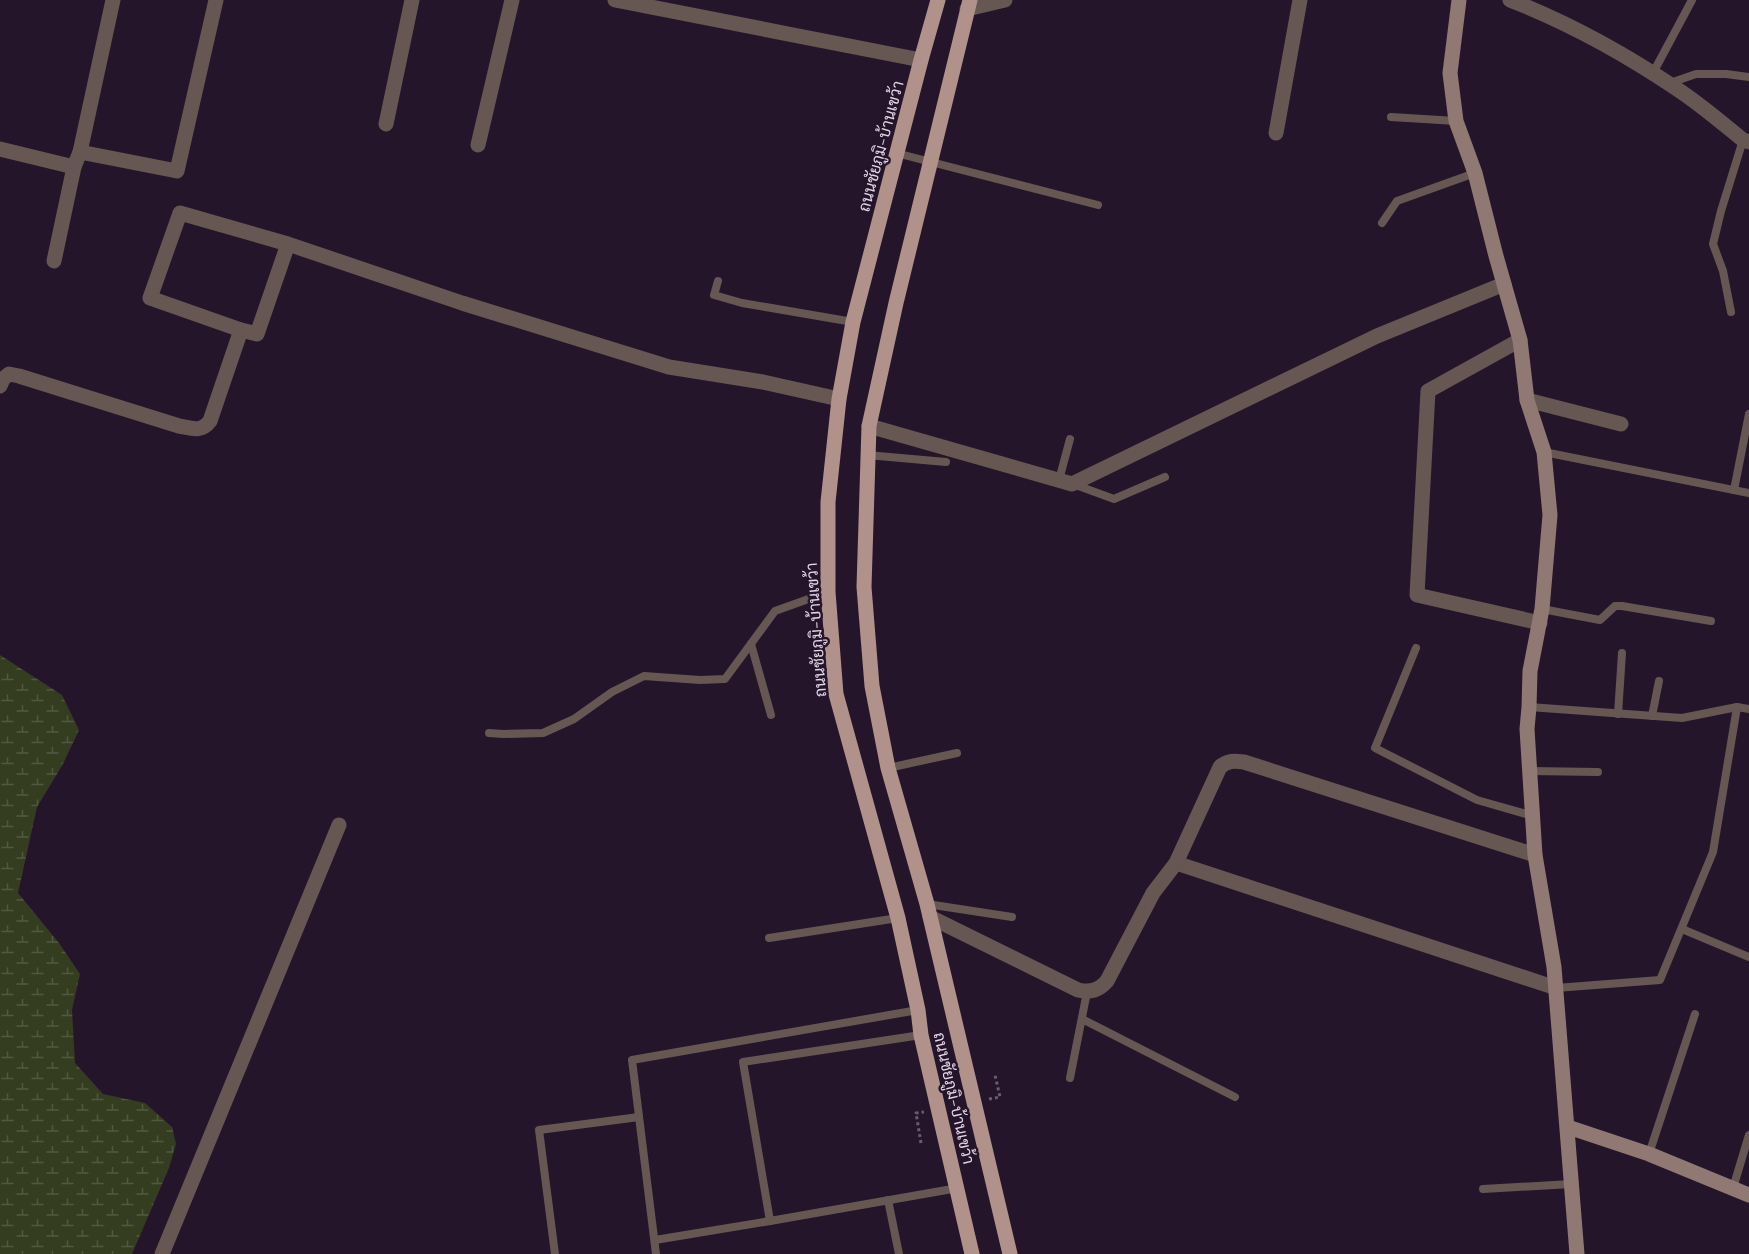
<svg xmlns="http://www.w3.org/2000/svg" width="1749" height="1254" font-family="'Playfair Display',Sarabun,serif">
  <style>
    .wetland { fill: url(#wetland-marsh) }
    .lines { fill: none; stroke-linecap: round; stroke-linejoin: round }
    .path { stroke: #6a5c6f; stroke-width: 3; stroke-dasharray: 3 3; stroke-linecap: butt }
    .lane { stroke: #665753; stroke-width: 8 }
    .street { stroke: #665753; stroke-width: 15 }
    .secondary { stroke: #907873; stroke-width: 15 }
    .primary { stroke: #b0928b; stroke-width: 15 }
    .labels { text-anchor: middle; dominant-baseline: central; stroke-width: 5; stroke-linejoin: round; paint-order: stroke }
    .street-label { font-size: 16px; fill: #e3d8e7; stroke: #25152a }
  </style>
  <defs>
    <pattern id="wetland-marsh" width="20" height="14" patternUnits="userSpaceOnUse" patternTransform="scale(1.5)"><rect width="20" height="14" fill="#343d1f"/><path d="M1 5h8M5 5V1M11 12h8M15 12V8" fill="none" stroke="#515840"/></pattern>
  </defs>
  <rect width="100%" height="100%" fill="#25152a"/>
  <path class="wetland" d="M0,655L62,695L79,730L63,764L37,807L18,893L59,943L80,974L72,1010L75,1063L103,1094L145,1103L172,1127L176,1144L169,1168L132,1254H0Z"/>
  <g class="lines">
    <g class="path">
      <path d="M989,1099L1000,1097L995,1075"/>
      <path d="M921,1143L916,1113L924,1112"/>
    </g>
    <g class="lane">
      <path d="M1653,73L1692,0"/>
      <path d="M1670,83L1696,74H1726L1749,77"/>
      <path d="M1391,117L1456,121"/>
      <path d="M896,153L1098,205"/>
      <path d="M1382,223L1397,201L1475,173"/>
      <path d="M718,281L714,295L742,303L853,322"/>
      <path d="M1731,312L1723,271L1713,244L1721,211L1743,140"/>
      <path d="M1544,452L1749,493"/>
      <path d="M867,455L946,462"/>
      <path d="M1059,480L1070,439"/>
      <path d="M1073,484L1114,499L1165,477"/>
      <path d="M1734,490L1749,414"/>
      <path d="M1542,609L1600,620L1615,606H1622L1711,621"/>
      <path d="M751,644L771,715"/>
      <path d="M1416,648L1375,748L1477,800L1533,816"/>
      <path d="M1529,707L1682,718L1737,707L1749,709"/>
      <path d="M1618,714L1622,653"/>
      <path d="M1652,716L1659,681"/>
      <path d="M489,733L503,734L543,733L574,719L612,692L644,676L700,680L725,679L775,611L828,592"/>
      <path d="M888,768L957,753"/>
      <path d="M1530,771L1598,772"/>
      <path d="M927,904L1012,917"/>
      <path d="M1682,929L1749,957"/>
      <path d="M769,938L898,918"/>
      <path d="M1556,988L1660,980L1713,852L1737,707"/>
      <path d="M1082,1019L1235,1097"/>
      <path d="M921,1035L743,1062L770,1221L958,1188"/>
      <path d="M1070,1078L1087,992"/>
      <path d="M1649,1154L1695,1014"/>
      <path d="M1733,1188L1749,1135"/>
      <path d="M1483,1189L1571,1184"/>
      <path d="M888,1200L899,1254"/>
      <path d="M655,1240L770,1221"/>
      <path d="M555,1254L539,1130L639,1117"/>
      <path d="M656,1254L632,1060L918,1010"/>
    </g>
    <g class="street">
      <path d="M615,0L921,60"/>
      <path d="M1510,0C1569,23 1625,54 1677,89C1700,104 1722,123 1743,140L1749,142"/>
      <path d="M967,9L1005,0"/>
      <path d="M386,124L412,0"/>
      <path d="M1276,133L1300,0"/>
      <path d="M478,145L512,0"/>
      <path d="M0,149L74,167"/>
      <path d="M80,152L177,171L216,0"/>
      <path d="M288,244L257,334L241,330L150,298L180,213L288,244L462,303L669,367L763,382L839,399"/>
      <path d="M54,261L74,167L80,152L113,0"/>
      <path d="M1520,340L1428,391L1417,595L1540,623"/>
      <path d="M0,386L3,379L9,374L19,376L179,426C191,428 201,433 210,421L241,330"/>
      <path d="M1527,400L1621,424"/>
      <path d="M869,426L1072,484L1377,336L1504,284"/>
      <path d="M1176,863L1556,988"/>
      <path d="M930,917L1078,990C1091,993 1099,990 1107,981L1153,893L1176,863L1220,767C1228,760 1235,761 1244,762L1535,855"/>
      <path d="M162,1254L339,825"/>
    </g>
    <g class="secondary">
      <path d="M1459,0L1450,73L1456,121L1475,173L1496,256L1520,340L1527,400L1544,452L1550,515L1542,609L1530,671L1529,707L1527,729L1535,855L1554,967L1577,1254"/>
      <path d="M1568,1127L1649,1154L1749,1195"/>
    </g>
    <g class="primary">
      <path d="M938,0L921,60L853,322L839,399L828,502V592L836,694L898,918L918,1010L921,1035L972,1254"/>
      <path d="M970,0L896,303L869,426L864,587L872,686L888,768L927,904L1010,1254"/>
    </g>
  </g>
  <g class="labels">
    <g class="street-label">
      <text transform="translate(880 146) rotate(-75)">ถนนชัยภูมิ-บ้านเขว้า</text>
      <text transform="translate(815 630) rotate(-94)">ถนนชัยภูมิ-บ้านเขว้า</text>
      <text transform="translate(955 1098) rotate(77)">ถนนชัยภูมิ-บ้านเขว้า</text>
    </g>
  </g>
</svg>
